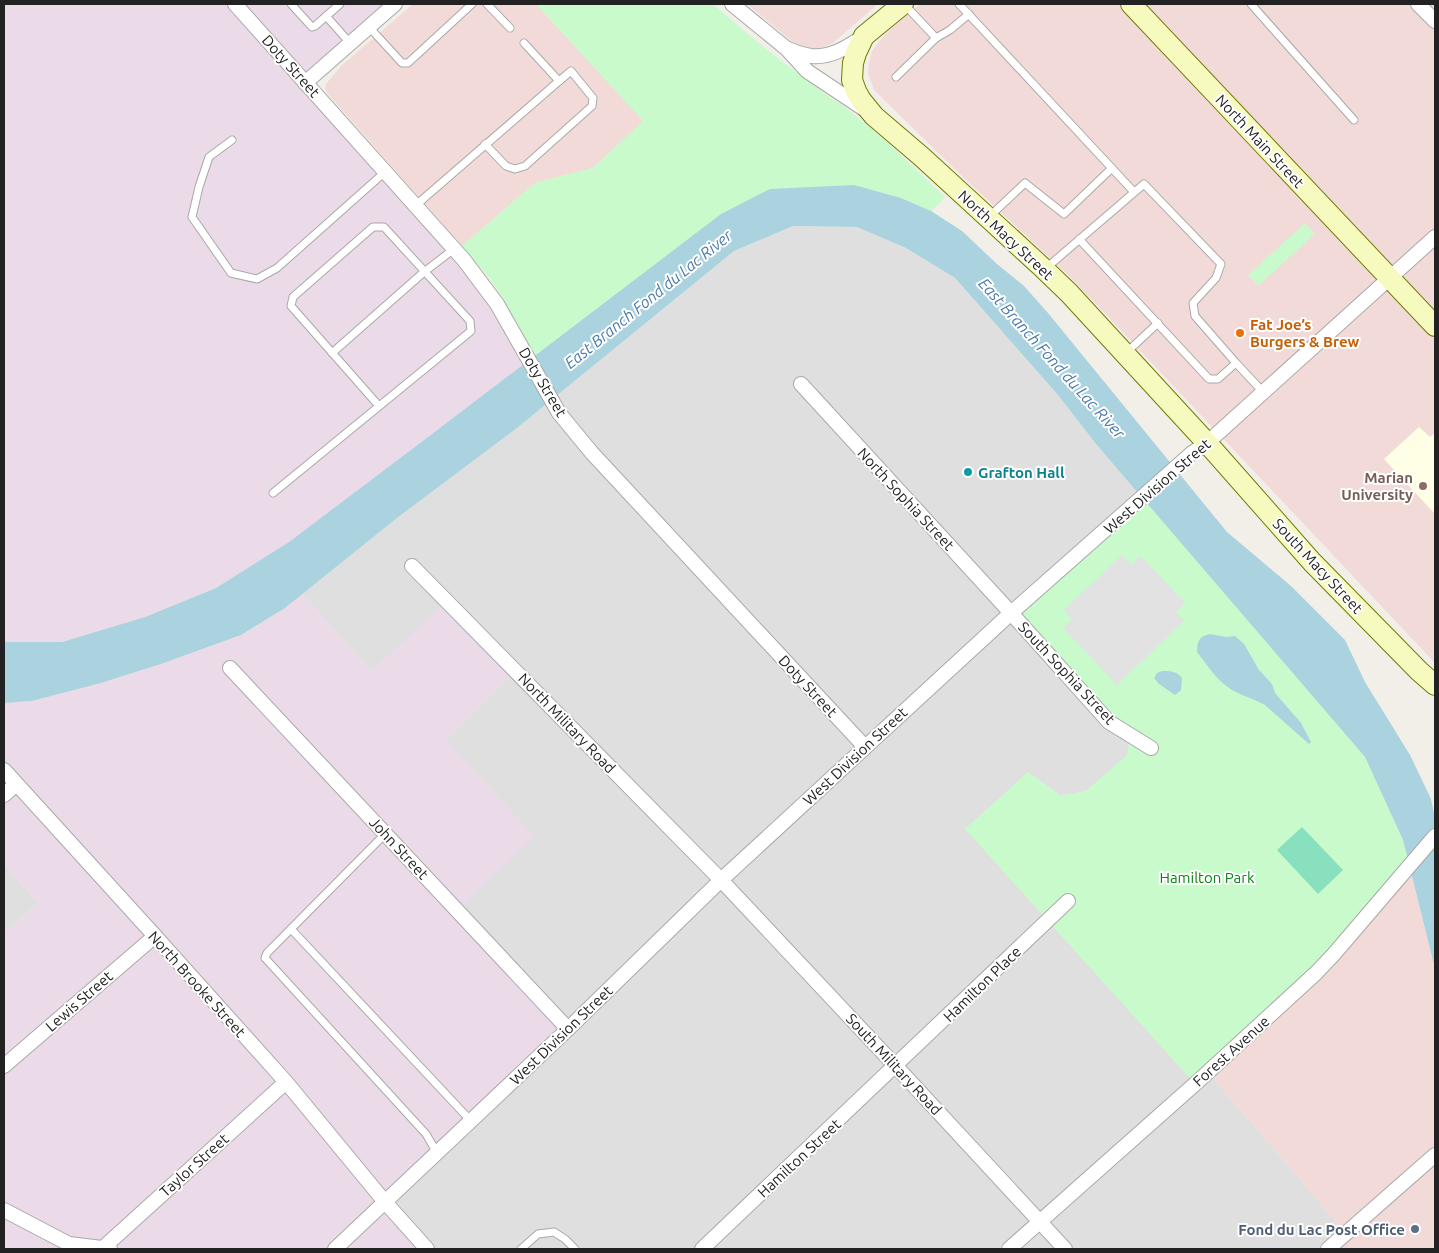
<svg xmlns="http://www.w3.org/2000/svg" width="1439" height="1253" font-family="Ubuntu,sans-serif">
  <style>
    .residential { fill: #e0dfdf }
    .commercial { fill: #f2dad9 }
    .industrial { fill: #ebdbe8 }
    .education { fill: #ffffe5 }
    .park { fill: #c8facc }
    .pitch { fill: #88e0be }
    .parking { fill: #e2e2e2 }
    .water { fill: #aad3df }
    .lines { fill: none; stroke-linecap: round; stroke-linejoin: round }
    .lane-casing { stroke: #a9a9a9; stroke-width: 9 }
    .street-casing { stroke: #a9a9a9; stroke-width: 16 }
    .secondary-casing { stroke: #707d05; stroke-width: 22 }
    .lane { stroke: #fff; stroke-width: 7 }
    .street { stroke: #fff; stroke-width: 14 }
    .secondary { stroke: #f7fabf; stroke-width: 20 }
    .food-dot { fill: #e8710a; stroke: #fff; stroke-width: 2 }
    .culture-dot { fill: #0f9aa8; stroke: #fff; stroke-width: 2 }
    .education-dot { fill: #8d6e63; stroke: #fff; stroke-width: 2 }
    .service-dot { fill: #5c6f8a; stroke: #fff; stroke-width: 2 }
    .labels { text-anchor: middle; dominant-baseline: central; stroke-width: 4; stroke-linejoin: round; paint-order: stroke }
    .street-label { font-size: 15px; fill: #222; stroke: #fff }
    .food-label { font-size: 15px; font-weight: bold; fill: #c56008; stroke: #fff; text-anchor: start }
    .culture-label { font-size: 15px; font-weight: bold; fill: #0d838f; stroke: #fff; text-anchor: start }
    .education-label { font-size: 15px; font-weight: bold; fill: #785e54; stroke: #fff; text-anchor: end }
    .park-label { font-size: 15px; fill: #0c8416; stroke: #fff }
    .service-label { font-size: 15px; font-weight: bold; fill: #4e5e75; stroke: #fff; text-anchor: end }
    .water-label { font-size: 16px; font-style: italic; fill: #4a7aab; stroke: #fff }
  </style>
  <rect width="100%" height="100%" fill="#f2efe9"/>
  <g class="residential">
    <path d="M793,226L857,227L906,248L955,278L1058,395L1096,444L1143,498L1130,735L1128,755L1086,791L1061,796L1028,772L1208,1072L1346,1233L1328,1249H427L286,1082L457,911L446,740L515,671L447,602L372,672L302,594L397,518L517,428L734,251Z"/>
    <path d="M4,864L38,903L4,933Z"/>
  </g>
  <g class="commercial">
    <path d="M413,4H536L644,121L593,168L535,183L462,246L327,93L325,89L326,84L342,65Z"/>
    <path d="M747,4H878L834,42L827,46L813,50L805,48L793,42Z"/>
    <path d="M920,4H1435V663L1096,304L1068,275L964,178L874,90L868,74L869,62L872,51L885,34Z"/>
    <path d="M1409,865L1435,969V1249H1328L1346,1233L1208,1072Z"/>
  </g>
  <g class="industrial">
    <path d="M4,4H395L306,83L464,260L529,361L289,542L216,588L145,617L62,642H4Z"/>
    <path d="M302,594L372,672L447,601L515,671L446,740L534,836L457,911L568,1029L385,1202L427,1249H4V933L38,903L4,864V795L16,784L4,770V703L32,701L101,683L161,664L241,635L285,608Z"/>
  </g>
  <path class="education" d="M1419,427L1430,437L1435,433V514L1384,459Z"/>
  <g class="park">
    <path d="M536,4H713L762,46L825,94L845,107L888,143L945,197L931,211L901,198L854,185L721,214L529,361L503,298L490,279L462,246L535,183L593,168L643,121Z"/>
    <path d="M1305,223L1315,234L1258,286L1248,275Z"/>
    <path d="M1143,498L1365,757L1403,840L1409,865L1334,954L1195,1084L965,829L1028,772L1061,796L1086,791L1127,755L1130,735L1011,613Z"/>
  </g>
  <path class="pitch" d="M1302,827L1343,870L1318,894L1277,850Z"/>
  <path class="parking" d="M1122,555L1131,565L1141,556L1185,603L1176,612L1184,621L1117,685L1063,628L1072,619L1064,610Z"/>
  <g class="water">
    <path d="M854,185L901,198L931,211L962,231L997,264L1024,286L1048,313L1227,532L1291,586L1345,640L1365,682L1410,755L1431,799L1435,818V969L1403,840L1365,757L1096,444L1058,395L955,278L906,248L857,227L793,226L734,251L517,428L397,518L285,608L241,635L161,664L101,683L32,701L4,703V642H62L145,617L216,588L289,542L432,434L721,214L770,189Z"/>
    <path d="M1210,634L1226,637L1235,636L1244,644L1259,670L1272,684L1275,693L1301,723L1311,742L1309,744L1265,705C1254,699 1243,696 1232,690C1217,681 1208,666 1197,652C1198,641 1198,637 1210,634Z"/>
    <path d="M1162,671C1170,671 1177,671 1182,678L1181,690L1175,695L1159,684L1154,678L1157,673Z"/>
  </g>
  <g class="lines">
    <defs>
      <g id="lane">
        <path d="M291,4L312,27L315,26L340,4"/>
        <path d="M487,4L510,28"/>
        <path d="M904,4L936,38L950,30L969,14"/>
        <path d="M959,4L1134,192"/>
        <path d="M1251,4L1354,120"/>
        <path d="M326,16L350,43"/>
        <path d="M369,27L402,63H408L472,4"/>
        <path d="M896,77L936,38"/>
        <path d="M232,140L209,157L199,187L192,217L231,273L257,279L277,268L385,172"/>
        <path d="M485,144L506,166L515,169L525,166L592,106L593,98L571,71L559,81"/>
        <path d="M415,206L559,81L524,43"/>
        <path d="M990,216L1025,183L1064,214L1112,168"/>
        <path d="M1045,269L1144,184L1221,264L1216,278L1193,303L1195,316L1236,363L1218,379H1209L1079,239"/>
        <path d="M1127,352L1158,323"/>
        <path d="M332,353L424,272L454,249"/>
        <path d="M1236,363L1263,392"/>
        <path d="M273,493L471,331L470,321L384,227H373L293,297L291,306L379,406"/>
        <path d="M385,834L267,953L265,958L426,1134L437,1153"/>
        <path d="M291,929L471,1121"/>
        <path d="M521,1249L538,1234L554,1232L565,1239L575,1249"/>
      </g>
      <g id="street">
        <path d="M235,4L464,260L497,304L559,413L592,453L865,747"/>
        <path d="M732,4L787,49L807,71L864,109"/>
        <path d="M1418,4L1435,21"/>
        <path d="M788,49C795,52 804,55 811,56C831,58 847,47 863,37"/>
        <path d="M305,83L395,4"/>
        <path d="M801,384L1011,613L1109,722L1151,748"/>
        <path d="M412,566L721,880L905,1076L1065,1249"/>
        <path d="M230,668L568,1029"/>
        <path d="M4,770L155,936L286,1082L385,1202L427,1249"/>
        <path d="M4,795L16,784"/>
        <path d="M4,1066L155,936"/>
        <path d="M4,1210L69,1244L110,1249"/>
        <path d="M103,1248L286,1082"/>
        <path d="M335,1249L568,1029L721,880L1011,613L1192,453L1207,443L1435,237"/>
        <path d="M702,1249L1068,901"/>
        <path d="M1009,1249L1195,1084L1316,973L1334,954L1435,836"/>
        <path d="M1328,1249L1435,1155"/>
      </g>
      <g id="secondary">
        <path d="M903,4L864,36L856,53L853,63L852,80L856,91L861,100L874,116L922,157L1044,269L1069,293L1207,443L1312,562L1419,671L1435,685"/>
        <path d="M1131,4L1435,326"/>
      </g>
    </defs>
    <use href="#lane" class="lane-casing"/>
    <use href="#street" class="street-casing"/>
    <use href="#secondary" class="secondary-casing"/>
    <use href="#lane" class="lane"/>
    <use href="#street" class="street"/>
    <use href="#secondary" class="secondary"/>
  </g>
  <circle class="food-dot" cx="1240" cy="333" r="5"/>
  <circle class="culture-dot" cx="968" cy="472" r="5"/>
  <circle class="education-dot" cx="1423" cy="486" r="5"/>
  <circle class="service-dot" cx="1415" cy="1229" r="5"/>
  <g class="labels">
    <g class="street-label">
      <text transform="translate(291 66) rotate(48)">Doty Street</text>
      <text transform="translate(1260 141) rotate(47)">North Main Street</text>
      <text transform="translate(1006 235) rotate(43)">North Macy Street</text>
      <text transform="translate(543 382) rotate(59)">Doty Street</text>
      <text transform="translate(1157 486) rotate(-41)">West Division Street</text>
      <text transform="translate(906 499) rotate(47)">North Sophia Street</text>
      <text transform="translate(1318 566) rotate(47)">South Macy Street</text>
      <text transform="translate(1067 673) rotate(47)">South Sophia Street</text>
      <text transform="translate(808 686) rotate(47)">Doty Street</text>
      <text transform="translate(567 723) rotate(46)">North Military Road</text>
      <text transform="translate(855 756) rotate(-43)">West Division Street</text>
      <text transform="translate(399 848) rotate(47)">John Street</text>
      <text transform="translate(197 984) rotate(48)">North Brooke Street</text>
      <text transform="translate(982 984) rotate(-44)">Hamilton Place</text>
      <text transform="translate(79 1001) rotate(-41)">Lewis Street</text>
      <text transform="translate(561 1035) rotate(-44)">West Division Street</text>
      <text transform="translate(1231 1051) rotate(-42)">Forest Avenue</text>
      <text transform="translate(894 1064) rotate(47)">South Military Road</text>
      <text transform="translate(799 1158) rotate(-43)">Hamilton Street</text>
      <text transform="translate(194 1165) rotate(-42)">Taylor Street</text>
    </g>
    <g class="food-label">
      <text x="1250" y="324">Fat Joe’s<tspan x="1250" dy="17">Burgers &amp; Brew</tspan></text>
    </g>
    <g class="culture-label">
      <text x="978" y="472">Grafton Hall</text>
    </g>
    <g class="education-label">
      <text x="1413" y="477">Marian<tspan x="1413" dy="17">University</tspan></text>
    </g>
    <g class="park-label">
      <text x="1207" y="877">Hamilton Park</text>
    </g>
    <g class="service-label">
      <text x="1405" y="1229">Fond du Lac Post Office</text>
    </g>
    <g class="water-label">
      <text transform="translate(648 299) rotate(-39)">East Branch Fond du Lac River</text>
      <text transform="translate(1052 358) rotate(48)">East Branch Fond du Lac River</text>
    </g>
  </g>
  <rect width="1439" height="1253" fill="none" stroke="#222222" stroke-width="10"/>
</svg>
